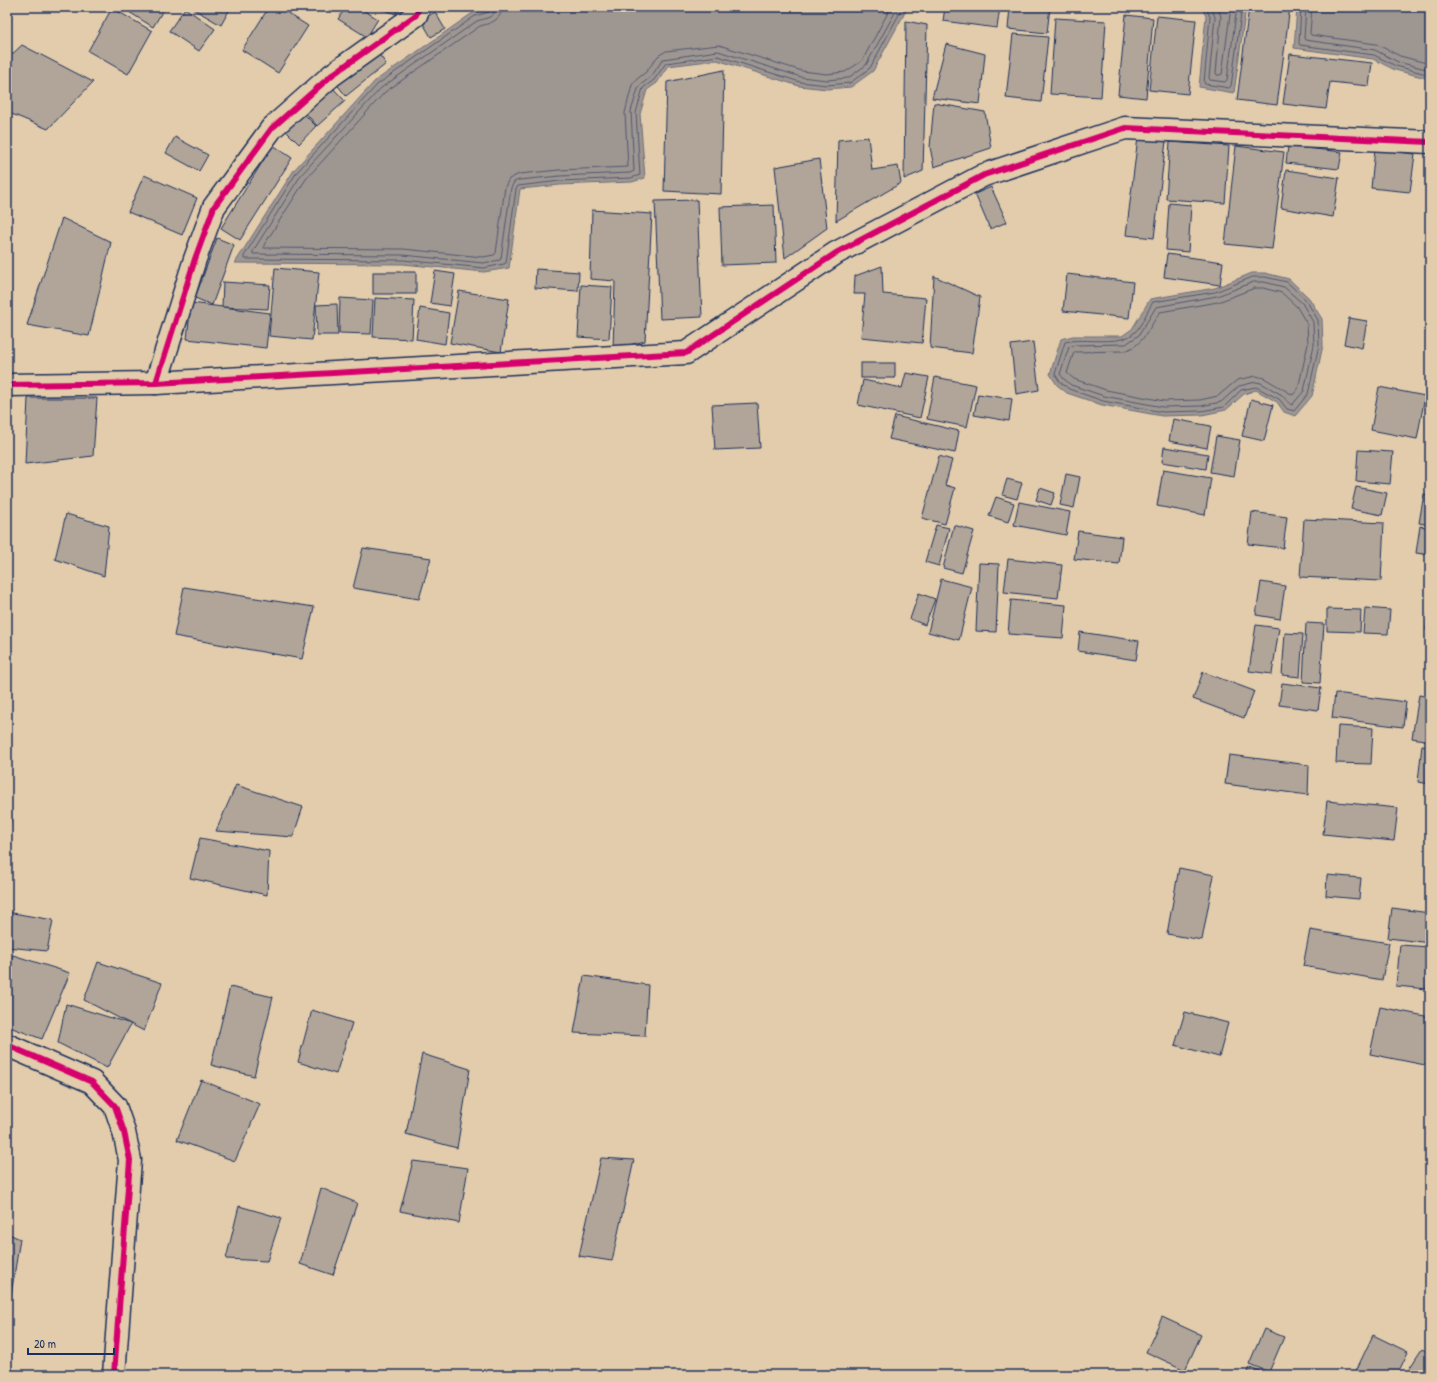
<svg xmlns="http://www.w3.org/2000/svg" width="1437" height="1382" font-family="'Patrick Hand',sans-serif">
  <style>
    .water { fill: #9e9691; stroke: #6a6d7d }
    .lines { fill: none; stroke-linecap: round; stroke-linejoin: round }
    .shore { stroke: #4f5872; stroke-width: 1 }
    .building { fill: #b0a598; stroke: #1b2f5e }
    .minor-casing { stroke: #1b2f5e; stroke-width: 25 }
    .minor { stroke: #e2ccab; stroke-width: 22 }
    .cycleway-casing { stroke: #e2ccab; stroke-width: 8 }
    .cycleway { stroke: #d6006c; stroke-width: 6 }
  </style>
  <rect width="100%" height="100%" fill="#e2ccab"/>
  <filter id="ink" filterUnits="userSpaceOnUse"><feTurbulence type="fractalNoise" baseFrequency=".025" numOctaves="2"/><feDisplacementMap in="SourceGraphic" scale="8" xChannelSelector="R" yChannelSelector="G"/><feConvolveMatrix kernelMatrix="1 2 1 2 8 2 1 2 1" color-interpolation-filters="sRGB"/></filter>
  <g filter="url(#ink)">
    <g class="water">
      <path d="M493,7H908L873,71L851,87L827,89L799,86L717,60L668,66L657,83L647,90L640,114L645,178L632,182L560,185L520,189L509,268L484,272L403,264L235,263L294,170L375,81L474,12Z"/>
      <path d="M1201,7H1246L1234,93L1199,87L1206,16Z"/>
      <path d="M1297,7H1430V79L1395,70L1373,59L1294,48Z"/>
      <path d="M1252,273H1265L1289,279L1309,298L1322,319L1323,345L1312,396L1295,416L1284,412L1277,402L1256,390L1244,394L1226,410L1202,415L1162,416L1102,405L1067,393L1057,385L1050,374L1061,339L1073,336H1122L1132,329L1150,299L1215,288Z"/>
    </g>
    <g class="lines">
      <g class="shore">
        <path d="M491,7L489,12L475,16L378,84L297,172L244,256V259L403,260L484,268L504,264L506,263L516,189L518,186L560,181L631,178L640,175L636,113L643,88L654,80L666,63L718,56L800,82L827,85L850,83L870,68L903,7"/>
        <path d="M496,7C495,18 486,18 477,21L381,88L301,175L253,251V254L403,255L483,263L500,260L501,258L511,188L514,182L519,180L560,176L630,173L634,171L631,111L639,86L651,77L663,59L718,51L801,77L827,80L848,78L866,65L898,7"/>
        <path d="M502,7C501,21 491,23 480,26L385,92L306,179L264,245V248L403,249L483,257L494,255L496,253L505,187L509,179L519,174L559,170L628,167L625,113L632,85L637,79L646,72L658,56L666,51L719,45L802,71L827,74L845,72L862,61L891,7"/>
        <path d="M1206,7L1210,17L1204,83L1205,84L1229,88L1231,86L1242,7"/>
        <path d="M1211,7L1215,17L1209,78L1210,80L1225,82L1227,80L1237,7"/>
        <path d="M1218,7L1221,17L1216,73L1217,75H1220L1222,74L1231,7"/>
        <path d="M1301,7L1299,43L1300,45L1374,55L1396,66L1430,75"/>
        <path d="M1306,7L1304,38L1305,40L1375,50L1398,62L1430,70"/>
        <path d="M1312,7L1310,33L1311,35L1376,44L1400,56L1430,64"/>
        <path d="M1253,277H1265L1287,282L1306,300L1318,320L1319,345L1308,394L1294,411L1287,409L1279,399L1256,387L1241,390L1224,407L1201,411L1163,412L1103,401L1069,389L1060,382L1055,374L1065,342C1085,337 1121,347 1135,332C1143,324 1147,311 1153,302L1215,292Z"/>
        <path d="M1254,282H1264L1284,287L1302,303L1313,322L1314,345L1304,391L1292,405L1290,404L1282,395L1261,383L1256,382L1239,386L1221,402L1201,406L1163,407L1104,396L1071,385L1064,379L1060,374L1069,347L1075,345L1126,344L1139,335L1156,307L1217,296Z"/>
        <path d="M1255,288H1263L1282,293L1297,307L1307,324L1308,344L1298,389L1293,395L1264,378L1256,376L1237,380L1218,396L1200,400L1164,401L1106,390L1074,379L1067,373L1074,352L1123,351C1143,347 1149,327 1160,312L1218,302Z"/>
      </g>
    </g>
    <g class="building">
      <path d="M121,7H165L153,27Z"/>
      <path d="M190,7H231L221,25Z"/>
      <path d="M269,7H278L308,26L278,73L242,50Z"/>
      <path d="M346,7H358L378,19L367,37L338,19Z"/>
      <path d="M374,7H398L396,14Z"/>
      <path d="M945,7H1000L997,28L943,21Z"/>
      <path d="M1010,7H1050L1047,33L1008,29Z"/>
      <path d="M1249,7H1290L1277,105L1237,100Z"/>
      <path d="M112,8L152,31L128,74L88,51Z"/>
      <path d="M185,8L215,29L199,51L169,31Z"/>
      <path d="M435,12L445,29L431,37L421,20Z"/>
      <path d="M1126,15L1153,18L1146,98L1118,95Z"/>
      <path d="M1157,16L1196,20L1188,94L1149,90Z"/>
      <path d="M1055,18L1106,21L1101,97L1050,94Z"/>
      <path d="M906,21L927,25L923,171L904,179Z"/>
      <path d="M1013,34L1048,37L1041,102L1006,98Z"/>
      <path d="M946,44L985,54L980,104L932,98Z"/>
      <path d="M22,45L93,82L48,129L7,112V59Z"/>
      <path d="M376,50L386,64L346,96L335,82Z"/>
      <path d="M1290,54L1372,63L1369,86L1330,82L1326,109L1283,104Z"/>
      <path d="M724,70L721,194L664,191L667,82Z"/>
      <path d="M332,87L345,101L317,126L304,111Z"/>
      <path d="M934,103L985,112L991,148L934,167L930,147Z"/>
      <path d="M302,112L316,126L299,144L285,130Z"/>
      <path d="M7,129L12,132L7,142Z"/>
      <path d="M175,137L208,155L199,171L166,153Z"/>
      <path d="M868,137L872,170L898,166L901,183L836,221L838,140Z"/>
      <path d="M1138,137L1166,141L1154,238L1126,235Z"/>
      <path d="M1170,142L1229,146L1225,203L1166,199Z"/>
      <path d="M273,145L292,158L240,240L221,228Z"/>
      <path d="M1236,146L1284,152L1272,249L1225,244Z"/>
      <path d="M1288,146L1342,152L1339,169L1286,163Z"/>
      <path d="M1375,149L1415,154L1410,192L1371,188Z"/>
      <path d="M819,159L827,228L785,258L775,167Z"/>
      <path d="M1286,170L1339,178L1333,217L1281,208Z"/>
      <path d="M144,175L197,198L182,235L128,212Z"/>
      <path d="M991,187L1007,222L990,229L975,194Z"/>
      <path d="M697,200L702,317L660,319L655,201Z"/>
      <path d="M1169,203L1191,205L1188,252L1166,250Z"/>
      <path d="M774,205L776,263L722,265L720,207Z"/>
      <path d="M592,210L652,214L645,341L613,349L615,281L590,279Z"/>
      <path d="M62,218L111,242L89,336L27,325Z"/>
      <path d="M217,238L234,245L212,305L195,298Z"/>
      <path d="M1167,254L1223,262L1220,285L1164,277Z"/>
      <path d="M882,266L883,294L926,298L922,343L861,337L865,294H854L855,276Z"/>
      <path d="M275,268L319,272L312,340L269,336Z"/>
      <path d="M536,269L579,272L578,291L535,288Z"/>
      <path d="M435,271L455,274L450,306L430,303Z"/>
      <rect x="373" y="272" width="43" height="22"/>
      <path d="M1067,274L1133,282L1129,318L1063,311Z"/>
      <path d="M934,276L980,297L972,353L930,348Z"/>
      <path d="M223,282L270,285L268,309L222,307Z"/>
      <path d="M581,285L612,287L609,339L578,337Z"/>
      <path d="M459,291L509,299L501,352L450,343Z"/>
      <path d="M340,298L373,300L371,334L339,333Z"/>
      <path d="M375,298L414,300L412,339L373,337Z"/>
      <path d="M191,303L270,313L266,348L187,339Z"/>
      <path d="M337,304L338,335H317L316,305Z"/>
      <path d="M420,308L449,313L445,344L416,339Z"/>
      <path d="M1349,318L1367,321L1362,348L1344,344Z"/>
      <path d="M1033,342L1039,390L1016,394L1011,345Z"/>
      <rect x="861" y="363" width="34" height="15"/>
      <path d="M906,373L929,377L920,418L858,405L863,380L902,388Z"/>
      <path d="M935,377L976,385L967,427L927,419Z"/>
      <path d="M1379,387L1425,396L1417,439L1371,430Z"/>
      <path d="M978,394L1012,399L1009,421L974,415Z"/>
      <path d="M28,398H97L93,456L25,464Z"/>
      <path d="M1251,399L1273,405L1264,441L1242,436Z"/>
      <path d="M757,403L760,448L715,450L712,405Z"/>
      <path d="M895,416L959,431L955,453L889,439Z"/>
      <path d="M1430,417V433H1427Z"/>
      <path d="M1173,419L1211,426L1207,448L1169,441Z"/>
      <path d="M1216,436L1240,440L1234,476L1210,472Z"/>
      <path d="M1164,447L1208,454L1206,469L1162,462Z"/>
      <path d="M1358,450L1393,452L1390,484L1356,481Z"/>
      <path d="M939,456L952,460L945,485L955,488L945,524L922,518Z"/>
      <path d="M1163,470L1211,478L1205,515L1157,506Z"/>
      <path d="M1066,474L1080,477L1074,508L1060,505Z"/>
      <path d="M1007,479L1022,483L1017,499L1002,495Z"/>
      <path d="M1356,487L1387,493L1382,515L1351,509Z"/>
      <path d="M1040,488L1055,493L1051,505L1036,500Z"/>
      <path d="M1424,494L1430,495V525L1419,523Z"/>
      <path d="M996,497L1014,503L1008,522L989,516Z"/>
      <path d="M1019,502L1070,512L1066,535L1014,525Z"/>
      <path d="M1252,512L1287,517L1283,548L1248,544Z"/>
      <path d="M66,514L109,526L104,576L55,559Z"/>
      <path d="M1304,519L1384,523L1381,581L1300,577Z"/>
      <path d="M936,525L949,528L939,566L925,562Z"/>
      <path d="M954,525L974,531L962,573L943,568Z"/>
      <path d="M1420,526L1430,528V555L1416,553Z"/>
      <path d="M1078,531L1122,537L1119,564L1074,559Z"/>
      <path d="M363,548L431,558L419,599L353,588Z"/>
      <path d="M1008,559L1062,565L1058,598L1004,592Z"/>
      <path d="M979,563L999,564L996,632L976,631Z"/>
      <path d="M941,579L972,587L959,640L928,632Z"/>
      <path d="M1261,582L1285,586L1280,619L1256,615Z"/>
      <path d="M184,587L314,607L302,659L174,636Z"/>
      <path d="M919,593L935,599L925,625L910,619Z"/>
      <path d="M1011,600L1066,605L1063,638L1008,634Z"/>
      <path d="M1430,600V631L1426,630Z"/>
      <path d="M1365,608L1390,610L1388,634L1363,633Z"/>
      <path d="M1327,609L1361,610L1360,632L1327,631Z"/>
      <path d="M1306,623L1324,624L1320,683L1303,682Z"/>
      <path d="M1256,625L1279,628L1272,674L1249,671Z"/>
      <path d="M1080,632L1139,641L1136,660L1078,651Z"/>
      <path d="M1285,633L1303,634L1300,677L1282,675Z"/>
      <path d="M1203,672L1254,691L1244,718L1193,699Z"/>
      <path d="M1282,683L1321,688L1318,710L1279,705Z"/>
      <path d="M1335,693L1406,702L1403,727L1332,718Z"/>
      <path d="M1419,695L1430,697V741L1412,738Z"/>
      <path d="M1338,726L1373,728L1371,764L1336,763Z"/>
      <path d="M1422,745L1430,746V784L1418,782Z"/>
      <path d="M1229,755L1309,765L1308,795L1225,784Z"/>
      <path d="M236,785L303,807L293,837L216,831Z"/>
      <path d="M1327,801L1398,808L1394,841L1323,834Z"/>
      <path d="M7,818L11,819L7,842Z"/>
      <path d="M200,838L269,851L267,895L190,878Z"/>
      <path d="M1179,868L1214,875L1202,940L1167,934Z"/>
      <path d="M1327,875L1361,878L1359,899L1326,896Z"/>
      <path d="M1392,908L1430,913V943L1388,938Z"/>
      <path d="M7,912L53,920L47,951L7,947Z"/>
      <path d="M1310,930L1389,943L1382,980L1303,966Z"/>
      <path d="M1400,945L1430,947L1427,989L1396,986Z"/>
      <path d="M13,955L70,973L42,1039L7,1026V971Z"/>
      <path d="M98,962L162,983L144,1031L84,1000Z"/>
      <path d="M584,976L648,985L645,1036L574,1033Z"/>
      <path d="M230,987L273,997L254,1076L211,1065Z"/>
      <path d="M66,1004L131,1024L107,1068L58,1043Z"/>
      <path d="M1380,1007L1430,1017V1066L1370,1054Z"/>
      <path d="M312,1010L352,1023L336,1074L298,1062Z"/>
      <path d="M1185,1012L1228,1023L1219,1057L1175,1045Z"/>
      <path d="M422,1054L470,1069L457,1148L406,1134Z"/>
      <path d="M201,1080L260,1104L235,1161L177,1140Z"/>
      <path d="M601,1158L634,1160L612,1261L579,1256Z"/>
      <path d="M413,1161L468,1168L459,1223L400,1211Z"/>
      <path d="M321,1188L357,1203L333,1275L300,1264Z"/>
      <path d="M239,1206L281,1218L267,1261L226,1259Z"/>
      <path d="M7,1233L20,1239L10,1301L7,1300Z"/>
      <path d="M1162,1317L1201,1335L1185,1370L1146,1352Z"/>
      <path d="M1264,1329L1284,1337L1269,1372L1249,1364Z"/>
      <path d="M1373,1335L1408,1352L1397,1375H1354Z"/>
      <path d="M1422,1349L1430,1354V1375H1412L1407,1372Z"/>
      <path d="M1250,1367L1270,1375H1247Z"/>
    </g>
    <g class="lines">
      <defs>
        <g id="minor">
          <path d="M156,383L195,259L214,207L272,128L332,75L416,15L419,7"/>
          <path d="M7,385L156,383L686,353L836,253L984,175L1125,128L1430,142"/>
          <path d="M7,1045L92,1082L115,1106L124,1132L130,1160L114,1375"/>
        </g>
      </defs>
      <use href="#minor" class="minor-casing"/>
      <use href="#minor" class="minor"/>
      <defs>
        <g id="cycleway">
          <path d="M156,383L195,259L214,207L272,128L332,75L416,15L419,7"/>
          <path d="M7,385L156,383L686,353L836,253L984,175L1125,128L1430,142"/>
          <path d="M7,1045L92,1082L115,1106L124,1132L130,1160L114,1375"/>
        </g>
      </defs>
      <use href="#cycleway" class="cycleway-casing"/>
      <use href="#cycleway" class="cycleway"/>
    </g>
  </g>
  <rect width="1437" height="1382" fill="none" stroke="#e2ccab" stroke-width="24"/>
  <rect x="12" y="12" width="1413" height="1358" fill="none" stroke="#1b2f5e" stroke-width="1.5" filter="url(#ink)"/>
  <path d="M28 1348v6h86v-6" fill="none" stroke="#1b2f5e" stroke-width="2"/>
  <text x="34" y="1348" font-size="12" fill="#1b2f5e" stroke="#e2ccab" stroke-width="3" paint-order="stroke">20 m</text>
</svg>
